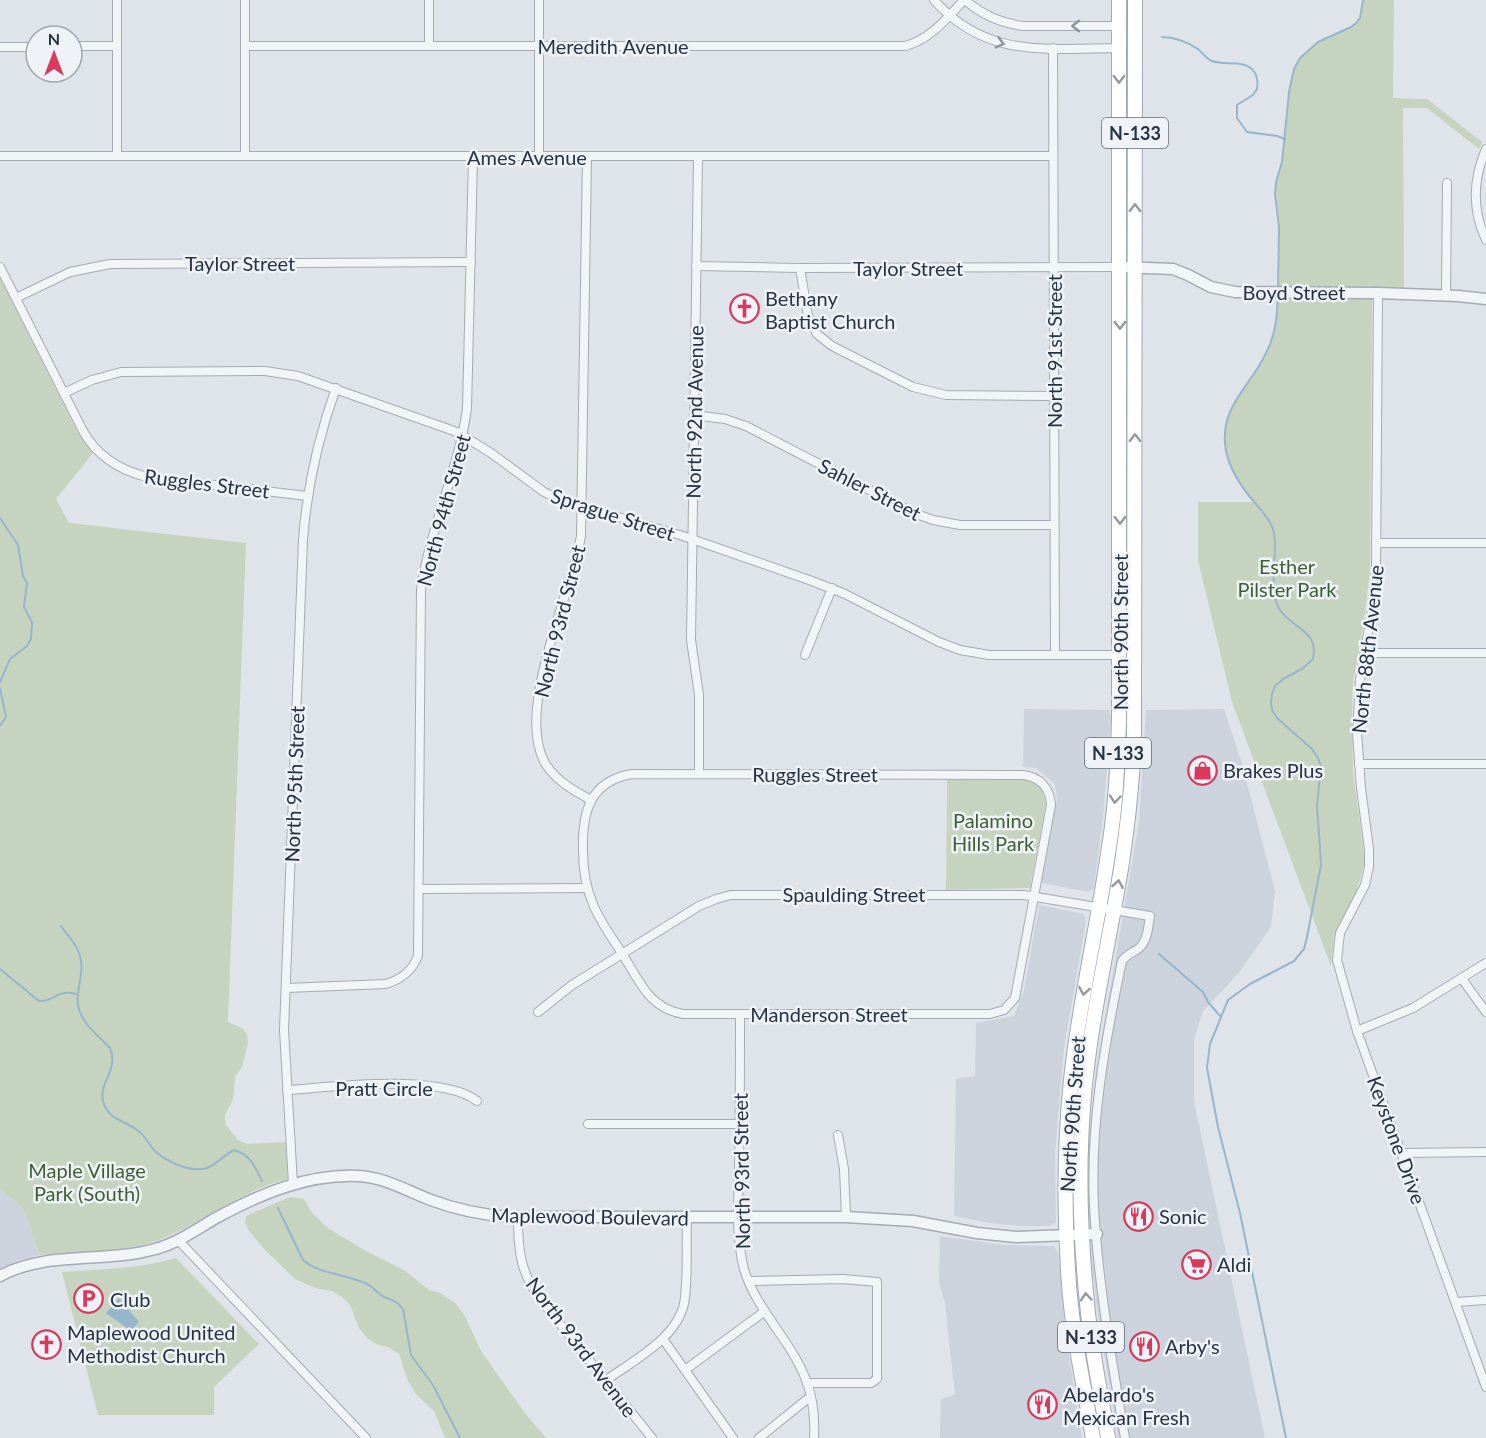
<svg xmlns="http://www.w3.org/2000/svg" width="1486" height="1438" font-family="Lato,sans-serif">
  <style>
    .built { fill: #cdd3dc }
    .green { fill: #c6d4bf }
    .water { fill: #97b5cd }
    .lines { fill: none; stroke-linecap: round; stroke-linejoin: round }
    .stream { stroke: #97b5cd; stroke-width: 2 }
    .minor-casing { stroke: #a4abb4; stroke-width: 10 }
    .tertiary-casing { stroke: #a4abb4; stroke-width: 13 }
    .primary-casing { stroke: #9da9b7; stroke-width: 16 }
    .minor { stroke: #f2f5f8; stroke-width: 8 }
    .tertiary { stroke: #f2f5f8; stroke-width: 10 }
    .primary { stroke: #fff; stroke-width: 14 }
    .oneway { stroke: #8c949d }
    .oneway2 { stroke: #9299a0 }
    .labels { text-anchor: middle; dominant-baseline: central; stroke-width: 5; stroke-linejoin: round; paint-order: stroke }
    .shield { fill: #eff3f7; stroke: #626d78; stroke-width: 1.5 }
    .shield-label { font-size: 18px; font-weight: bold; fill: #263342 }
    .street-label { font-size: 20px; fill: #263342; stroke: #eff3f7 }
    .poi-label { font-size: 20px; fill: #263342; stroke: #eff3f7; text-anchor: start }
    .park-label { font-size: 20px; fill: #3e5f32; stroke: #eff3f7 }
  </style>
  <rect width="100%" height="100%" fill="#dfe4ea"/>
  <g class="built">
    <path d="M1024,709L1109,710L1111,717L1103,817L1094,888L1088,892L1041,883L1057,798L1055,784L1036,768L1023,767Z"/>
    <path d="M1224,709L1242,764L1275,891L1271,927L1238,974L1203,1011L1194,1040V1101L1265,1438H1118L1098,1317L1091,1259L1087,1176L1089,1135L1096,1069L1139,823L1146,710Z"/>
    <path d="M1039,905L1084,914L1086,922L1064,1048L1055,1153L1056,1223L1048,1226H1020L995,1224L954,1216L956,1079L975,1076L976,1023L1014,1016L1024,990Z"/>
    <path d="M0,1190L22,1207L40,1255L19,1260L0,1269Z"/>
    <path d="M940,1236L1003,1245L1054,1246L1059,1255L1065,1329L1082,1438H940L941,1399L955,1395L945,1304L939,1282Z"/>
  </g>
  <g class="green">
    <path d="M1363,0H1394L1393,98L1427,99L1482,142L1479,149L1427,108H1403L1404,288L1278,286L1279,227L1275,194L1276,182L1282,162L1289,92L1294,69L1300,58L1318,42L1351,27L1356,23L1360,18Z"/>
    <path d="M0,278L77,431L93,453L56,499L69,523L246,543L228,1022L242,1028L247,1034L248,1043L242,1067L235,1077L233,1100L225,1115V1124L238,1140L247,1144L286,1142L288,1179C241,1190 203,1223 159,1240C126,1252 76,1252 40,1255L22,1207L0,1190Z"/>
    <path d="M1277,299H1372L1370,571L1364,621L1353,683L1352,708L1353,773L1365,861L1356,894L1334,935L1331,966L1232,702L1198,560V502H1254C1246,490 1236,480 1231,467C1212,424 1238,399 1260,365C1273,345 1278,323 1277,299Z"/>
    <path d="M947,778L1029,779L1041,788L1046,803L1030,888L946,890Z"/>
    <path d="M290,1197L304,1199L312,1213L328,1228L364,1250L404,1270L429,1290L440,1293L455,1303L465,1316L481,1351L524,1412L546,1438H445L434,1411L416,1394L408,1381L399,1354L388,1347L378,1345L367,1338L359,1328L350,1305L342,1297L332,1291L318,1289L295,1279L265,1250L249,1231L245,1223L246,1216Z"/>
    <path d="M176,1258L259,1344L214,1387V1415H98L62,1272C100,1269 139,1269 176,1258Z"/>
  </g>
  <path class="water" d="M119,1298L139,1322L131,1331L106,1313Z"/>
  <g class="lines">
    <g class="stream">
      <path d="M1162,37C1175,37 1187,42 1198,49C1203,53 1206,59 1212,61C1225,66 1242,59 1253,70C1257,75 1258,83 1257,89L1253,95L1237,105V118L1247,132L1277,136L1285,139"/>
      <path d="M1278,290L1279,227L1275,194L1276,182L1282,162L1289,92L1294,69L1300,58L1318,42L1351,27L1356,23L1360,18L1363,0"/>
      <path d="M1278,295C1277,316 1276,334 1266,353C1250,388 1218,407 1226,451C1230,471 1242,488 1255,503C1262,511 1269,518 1273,529C1280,551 1266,589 1280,610C1294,630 1319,630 1313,659L1302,669L1283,679L1275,686L1272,694L1271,702L1272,710L1277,718L1312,749L1318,758L1321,767L1317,805L1321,865L1307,937L1304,949L1294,961L1250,984L1228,1000L1210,1044L1207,1068L1218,1127L1240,1213L1286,1438"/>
      <path d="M0,518L18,545L23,576L27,583L24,607L32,622L31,639L27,646L10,659L0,682"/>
      <path d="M0,688L6,717L0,726"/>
      <path d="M61,926C67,935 76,943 79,953C87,974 72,994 80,1012C86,1027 99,1036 110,1048C119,1070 99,1081 103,1101C108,1120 124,1120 137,1130C145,1135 149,1145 155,1151C167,1162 191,1173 207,1168C217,1164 224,1155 234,1150C251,1155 255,1167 262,1181"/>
      <path d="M1159,954L1203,992L1208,1002L1221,1017"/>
      <path d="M0,969L39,1001C54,1002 56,989 76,994"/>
      <path d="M278,1208L303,1260C320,1275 349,1274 369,1285C374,1288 378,1294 384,1297C392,1300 397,1301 403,1309L411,1355L433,1385L460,1438"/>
    </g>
    <defs>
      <g id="minor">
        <path d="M117,0V154"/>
        <path d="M245,0V156"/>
        <path d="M429,0V45"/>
        <path d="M934,0C987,60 1049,48 1122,48"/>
        <path d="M965,0C982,15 1000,23 1023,26H1122"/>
        <path d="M72,46H117"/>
        <path d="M245,46H905C930,40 947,18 964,0"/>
        <path d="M0,47H36"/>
        <path d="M1053,48L1055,655"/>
        <path d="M1486,149C1473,179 1472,210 1486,240"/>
        <path d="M0,156H1053"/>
        <path d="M539,156V0"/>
        <path d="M587,157L581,536C571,595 515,710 545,763C555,780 574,791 591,800"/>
        <path d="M698,157L691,640L699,695V774"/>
        <path d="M696,266L800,268L1120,267"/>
        <path d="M0,267L83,431C97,456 119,470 147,477L307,496"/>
        <path d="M800,268L808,316L817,334L832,346L913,387L946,395L1054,396"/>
        <path d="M1378,293L1376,569L1371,616L1360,680L1357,733L1361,788L1369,849V867L1365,885L1340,933L1337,960L1357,1031L1486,1387"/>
        <path d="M1446,296L1447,183"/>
        <path d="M16,298L70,272L110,264L471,262"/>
        <path d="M64,393L92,380L121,372L265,371L298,376L457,432L491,453L544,492L560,500L683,536L812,581L845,594L939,642L960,650L989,655H1122"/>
        <path d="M694,415L725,419L746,426L914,513L933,520L960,525H1054"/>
        <path d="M1376,543H1486"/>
        <path d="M1364,653H1486"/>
        <path d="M805,655L832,588"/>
        <path d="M1359,764H1486"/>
        <path d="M632,774L1023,775C1040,777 1050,788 1051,805L1015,998L1004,1010L990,1014H683C649,1008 640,982 623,955C613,939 600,922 593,904C585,886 583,869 583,850C582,812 590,781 632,774Z"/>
        <path d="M419,889L587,888"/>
        <path d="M1462,979L1486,1012"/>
        <path d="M286,988L386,984C402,979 412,971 418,956L421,590C430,527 458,472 467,409L473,157"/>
        <path d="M538,1012L572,985L699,906L716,899L731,895H1024L1150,916C1148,927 1148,941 1138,949C1132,953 1127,954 1122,961C1105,1042 1090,1123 1094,1206C1098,1284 1112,1361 1125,1438"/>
        <path d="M740,1014C740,1065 740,1114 739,1164C739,1198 735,1235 744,1269C756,1310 791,1340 806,1380C813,1398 815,1419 814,1438"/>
        <path d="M1357,1031L1413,1008L1486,963"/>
        <path d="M287,1090C334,1087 441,1073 477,1101"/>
        <path d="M588,1124H739"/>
        <path d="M838,1135L844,1169L846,1217"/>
        <path d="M1403,1153L1486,1152"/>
        <path d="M293,1184L284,1030L303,540C307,487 318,438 336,388"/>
        <path d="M518,1217C518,1254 521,1275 544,1304L652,1438"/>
        <path d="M178,1240L366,1438"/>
        <path d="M749,1281L843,1279L877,1282V1379L871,1383H807"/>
        <path d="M1456,1302L1486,1300"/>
        <path d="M663,1339L733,1438"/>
        <path d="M685,1370L765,1311"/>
        <path d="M605,1381C634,1360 682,1336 685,1297C688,1271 686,1244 687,1218"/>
        <path d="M759,1438L811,1396"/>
      </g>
      <g id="tertiary">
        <path d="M1120,267L1173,269L1188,275L1211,287L1235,292L1378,293L1458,296L1486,299"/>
        <path d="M0,1276C46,1251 102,1263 151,1250C175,1245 195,1230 216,1218C260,1194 307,1174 358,1176C384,1177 407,1191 431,1200C457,1210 483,1215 511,1217H846L913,1221L977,1233L1016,1237L1097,1234"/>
      </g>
      <g id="primary">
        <path d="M1093,1438C1084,1387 1073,1336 1069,1285C1064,1217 1064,1148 1071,1080C1079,1002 1098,925 1109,847C1116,805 1118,762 1119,720V0"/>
        <path d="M1108,1438C1101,1393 1091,1349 1087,1303C1080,1234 1078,1164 1084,1095C1091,1016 1110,939 1122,862C1128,823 1132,783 1134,744L1135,0"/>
      </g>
    </defs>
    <use href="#minor" class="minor-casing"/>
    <use href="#tertiary" class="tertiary-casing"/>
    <use href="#primary" class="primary-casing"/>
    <use href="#minor" class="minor"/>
    <use href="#tertiary" class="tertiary"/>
    <use href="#primary" class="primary"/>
  </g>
  <defs><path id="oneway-chevron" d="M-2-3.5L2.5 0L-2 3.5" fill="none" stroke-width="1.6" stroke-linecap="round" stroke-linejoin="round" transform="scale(1.5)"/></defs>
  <g class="oneway">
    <use href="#oneway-chevron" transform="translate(1076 26) rotate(180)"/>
    <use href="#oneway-chevron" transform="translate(1000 43) rotate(15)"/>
  </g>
  <g class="oneway2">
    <use href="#oneway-chevron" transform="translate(1119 79) rotate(90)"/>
    <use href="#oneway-chevron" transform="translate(1135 208) rotate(-90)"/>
    <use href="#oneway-chevron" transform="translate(1120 325) rotate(90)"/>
    <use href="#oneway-chevron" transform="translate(1135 438) rotate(-90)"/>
    <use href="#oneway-chevron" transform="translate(1120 520) rotate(90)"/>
    <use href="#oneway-chevron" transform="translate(1115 799) rotate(95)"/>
    <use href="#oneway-chevron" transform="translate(1118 884) rotate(-80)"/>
    <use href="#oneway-chevron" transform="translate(1084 991) rotate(100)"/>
    <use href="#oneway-chevron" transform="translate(1086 1297) rotate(-95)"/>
  </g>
  <defs>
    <symbol id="church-ring" viewBox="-11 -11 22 22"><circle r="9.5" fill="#eff3f7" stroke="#da395d" stroke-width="1.5"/><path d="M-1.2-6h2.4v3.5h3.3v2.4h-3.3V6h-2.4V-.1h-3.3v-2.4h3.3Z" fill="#da395d"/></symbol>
    <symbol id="shop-ring" viewBox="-11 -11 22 22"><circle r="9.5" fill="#eff3f7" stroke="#da395d" stroke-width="1.5"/><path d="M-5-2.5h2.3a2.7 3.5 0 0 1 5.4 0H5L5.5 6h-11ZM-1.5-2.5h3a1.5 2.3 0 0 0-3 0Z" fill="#da395d"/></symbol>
    <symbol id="restaurant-ring" viewBox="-11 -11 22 22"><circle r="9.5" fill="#eff3f7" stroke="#da395d" stroke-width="1.5"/><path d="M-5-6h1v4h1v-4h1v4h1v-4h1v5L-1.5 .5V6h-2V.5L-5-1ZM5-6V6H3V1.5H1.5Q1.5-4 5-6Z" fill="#da395d"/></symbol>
    <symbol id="supermarket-ring" viewBox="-11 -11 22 22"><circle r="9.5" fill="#eff3f7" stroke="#da395d" stroke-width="1.5"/><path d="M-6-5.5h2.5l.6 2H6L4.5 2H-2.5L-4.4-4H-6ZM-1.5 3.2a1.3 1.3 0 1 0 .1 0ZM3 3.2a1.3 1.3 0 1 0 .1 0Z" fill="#da395d"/></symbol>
    <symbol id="parking-ring" viewBox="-11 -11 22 22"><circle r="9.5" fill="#eff3f7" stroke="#da395d" stroke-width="1.5"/><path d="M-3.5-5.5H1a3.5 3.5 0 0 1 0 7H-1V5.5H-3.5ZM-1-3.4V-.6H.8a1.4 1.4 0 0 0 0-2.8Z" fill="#da395d"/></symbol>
  </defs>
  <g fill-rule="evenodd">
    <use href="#church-ring" x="728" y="292" width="33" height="33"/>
    <use href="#shop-ring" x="1186" y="754" width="33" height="33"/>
    <use href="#restaurant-ring" x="1122" y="1200" width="33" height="33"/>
    <use href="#supermarket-ring" x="1180" y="1248" width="33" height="33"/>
    <use href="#parking-ring" x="72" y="1282" width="33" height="33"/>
    <use href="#church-ring" x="30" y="1328" width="33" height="33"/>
    <use href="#restaurant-ring" x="1128" y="1330" width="33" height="33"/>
    <use href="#restaurant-ring" x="1026" y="1388" width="33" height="33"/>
  </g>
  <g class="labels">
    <g class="shield">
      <rect x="1102" y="118" width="66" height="30" rx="4.5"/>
      <rect x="1085" y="738" width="66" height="30" rx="4.5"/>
      <rect x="1058" y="1322" width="66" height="30" rx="4.5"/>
    </g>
    <g class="shield-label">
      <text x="1135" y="133">N-133</text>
      <text x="1118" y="753">N-133</text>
      <text x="1091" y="1337">N-133</text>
    </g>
    <g class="street-label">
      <text x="613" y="46">Meredith Avenue</text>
      <text x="527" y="157">Ames Avenue</text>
      <text x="240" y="263">Taylor Street</text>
      <text x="908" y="268">Taylor Street</text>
      <text x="1294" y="292">Boyd Street</text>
      <text transform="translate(1054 351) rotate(-90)">North 91st Street</text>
      <text transform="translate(694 412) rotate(-89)">North 92nd Avenue</text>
      <text transform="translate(207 483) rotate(7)">Ruggles Street</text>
      <text transform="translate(870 489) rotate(27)">Sahler Street</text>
      <text transform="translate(443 510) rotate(-75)">North 94th Street</text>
      <text transform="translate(613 514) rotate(18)">Sprague Street</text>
      <text transform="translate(559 621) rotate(-76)">North 93rd Street</text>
      <text transform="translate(1120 632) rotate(-90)">North 90th Street</text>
      <text transform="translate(1367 649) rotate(-84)">North 88th Avenue</text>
      <text x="815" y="774">Ruggles Street</text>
      <text transform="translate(294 784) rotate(-88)">North 95th Street</text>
      <text x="854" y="894">Spaulding Street</text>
      <text x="829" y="1014">Manderson Street</text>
      <text x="384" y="1088">Pratt Circle</text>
      <text transform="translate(1072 1114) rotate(-86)">North 90th Street</text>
      <text transform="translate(1397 1140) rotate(70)">Keystone Drive</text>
      <text transform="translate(741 1171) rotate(-91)">North 93rd Street</text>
      <text transform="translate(590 1216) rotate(1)">Maplewood Boulevard</text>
      <text transform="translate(582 1347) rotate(53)">North 93rd Avenue</text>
    </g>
    <g class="poi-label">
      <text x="765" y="298">Bethany<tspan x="765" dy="23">Baptist Church</tspan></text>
      <text x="1223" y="770">Brakes Plus</text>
      <text x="1159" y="1216">Sonic</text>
      <text x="1217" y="1264">Aldi</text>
      <text x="110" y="1299">Club</text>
      <text x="67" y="1332">Maplewood United<tspan x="67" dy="23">Methodist Church</tspan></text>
      <text x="1165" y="1346">Arby's</text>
      <text x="1063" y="1394">Abelardo's<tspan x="1063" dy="23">Mexican Fresh</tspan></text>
    </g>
    <g class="park-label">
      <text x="1287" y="566">Esther<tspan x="1287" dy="23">Pilster Park</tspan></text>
      <text x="993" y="820">Palamino<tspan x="993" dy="23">Hills Park</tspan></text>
      <text x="87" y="1170">Maple Village<tspan x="87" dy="23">Park (South)</tspan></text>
    </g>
  </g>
  <g transform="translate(54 54)"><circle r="28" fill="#eff3f7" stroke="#9fa6af" stroke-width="1.5"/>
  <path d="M0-4.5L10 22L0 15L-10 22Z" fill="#da395d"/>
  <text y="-9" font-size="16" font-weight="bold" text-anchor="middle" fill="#263342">N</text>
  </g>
</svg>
